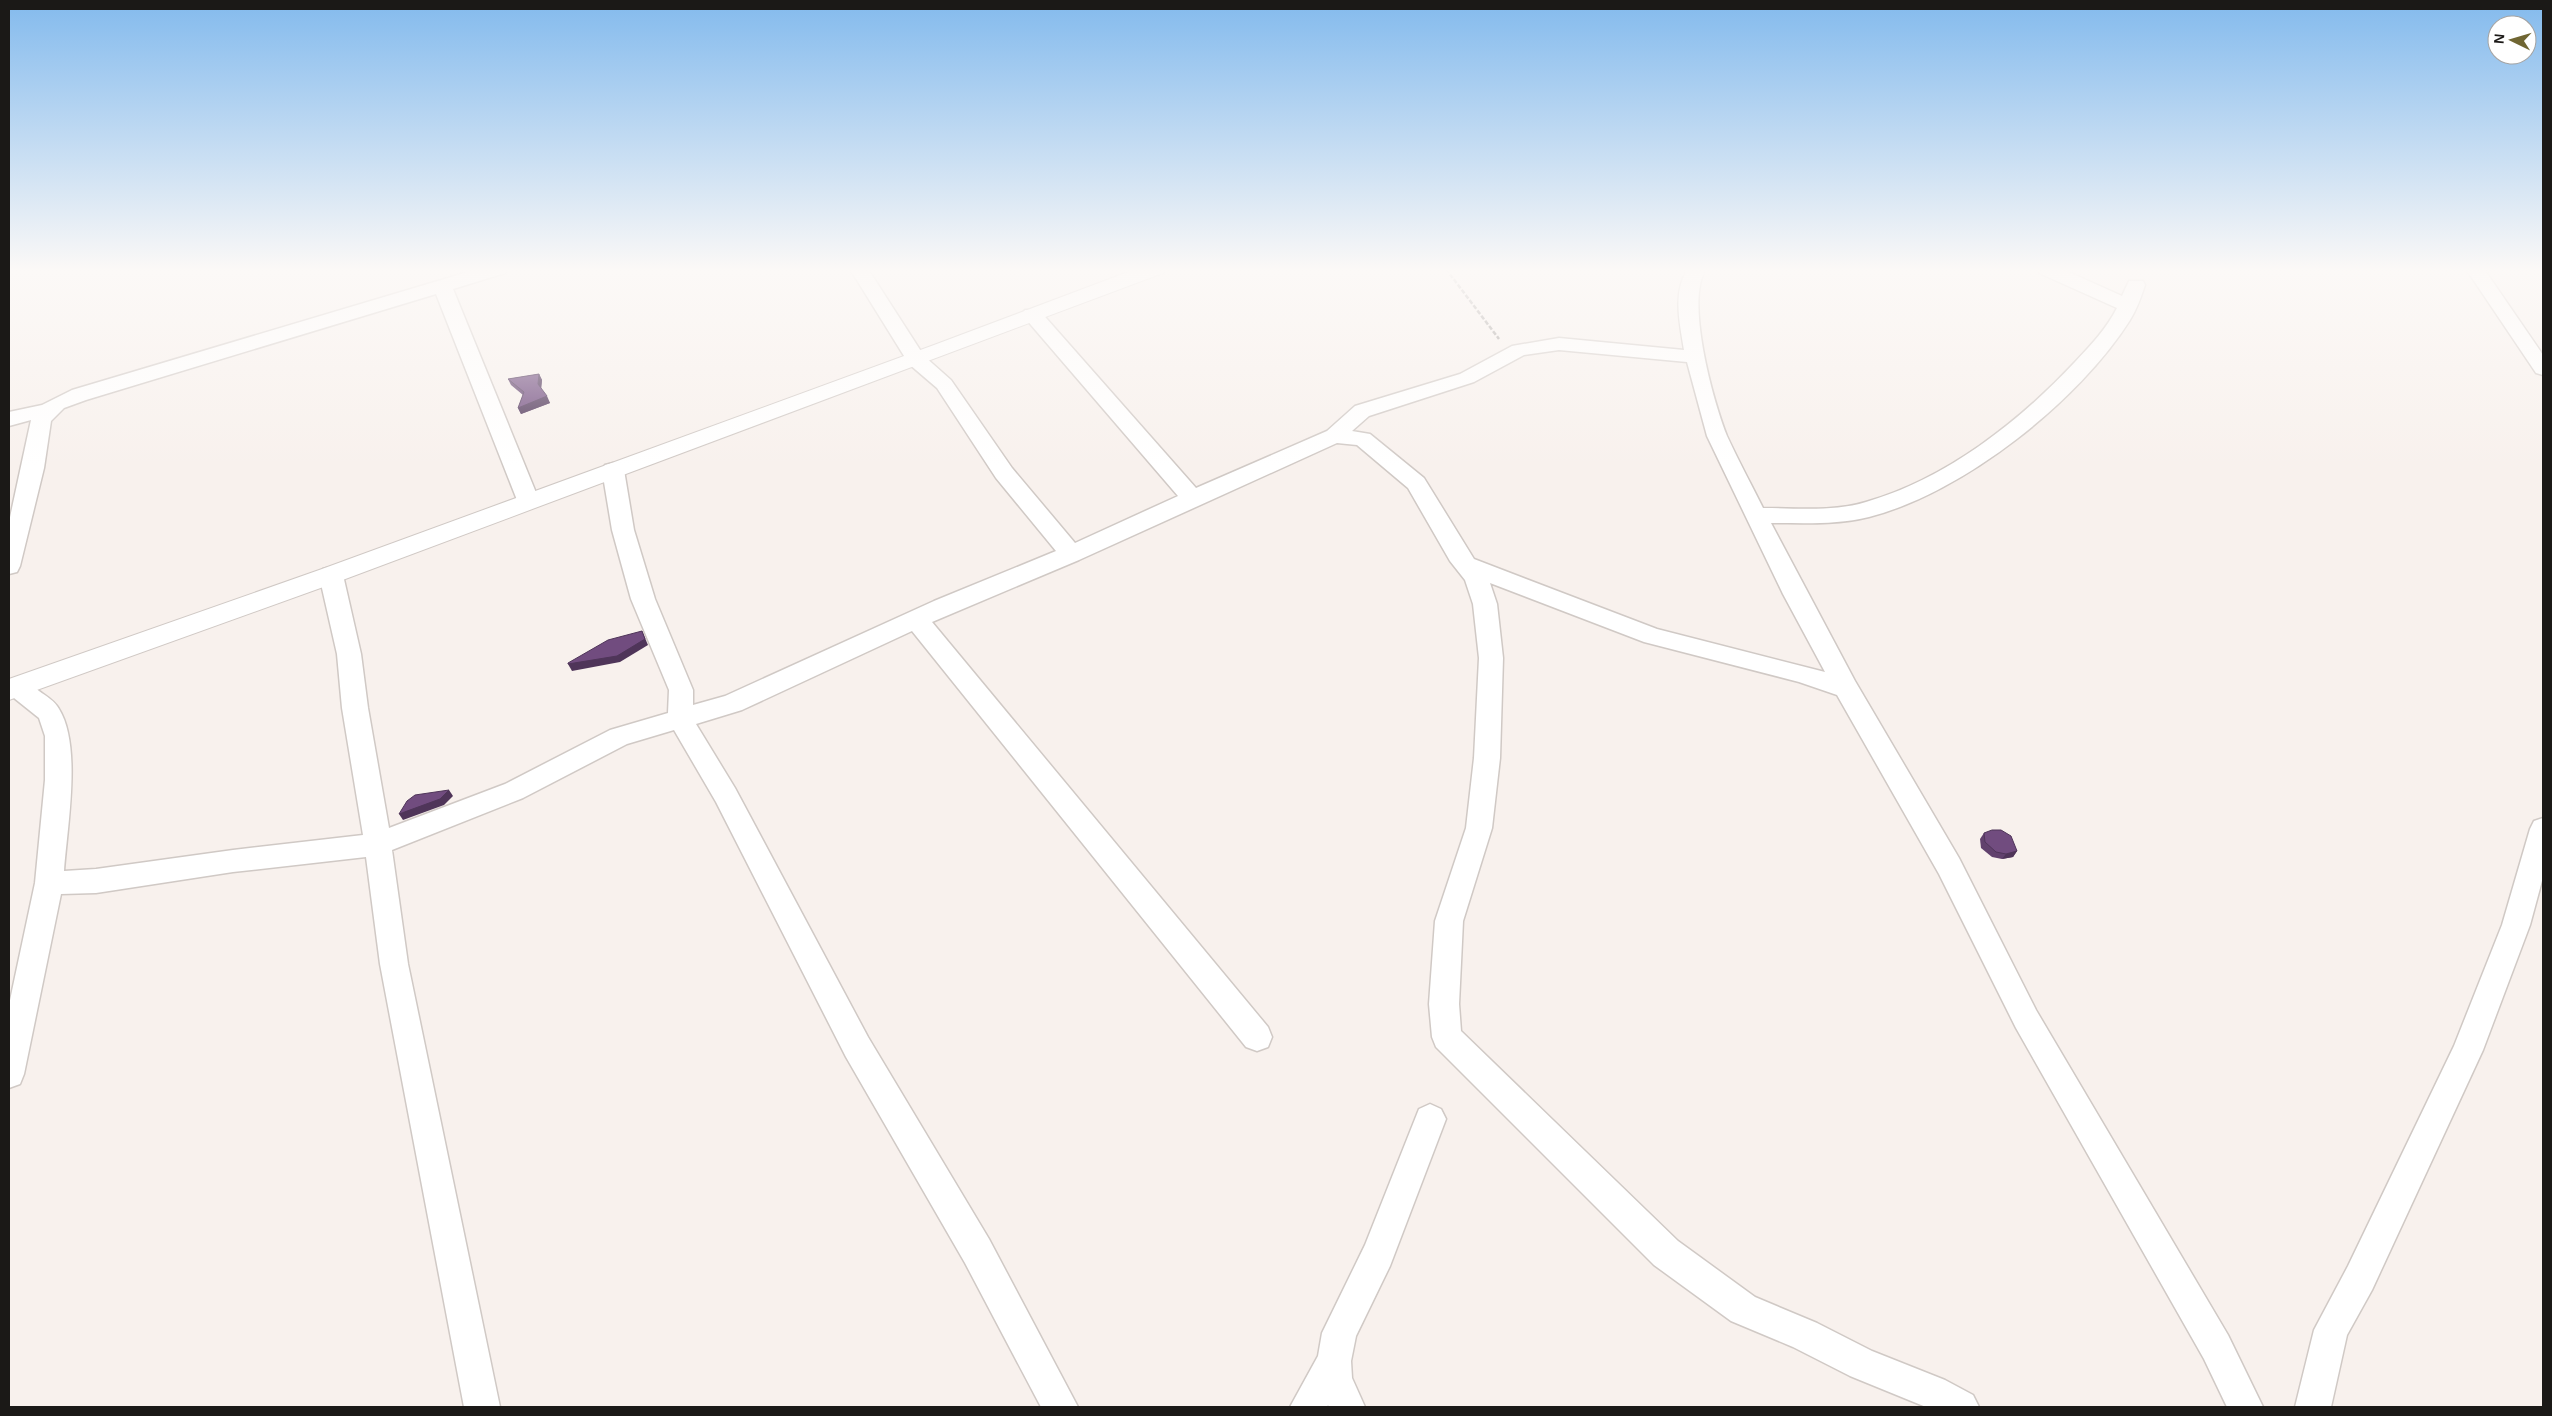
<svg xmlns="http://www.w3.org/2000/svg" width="2552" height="1416" font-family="Arial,sans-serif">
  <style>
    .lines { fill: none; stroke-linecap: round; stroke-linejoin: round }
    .street-casing { stroke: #d0c9c5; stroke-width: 3 }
    .secondary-casing { stroke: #d0c9c5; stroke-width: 2 }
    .path { stroke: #95908d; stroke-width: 2.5; stroke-dasharray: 4.5 2; stroke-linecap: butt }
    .street { fill: #fff; fill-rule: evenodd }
    .secondary { fill: #fff; fill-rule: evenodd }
    .wall { fill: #61416d }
    .shaded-wall { fill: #4f3559 }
    .building { fill: #714c7f; stroke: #4f3559 }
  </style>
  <rect width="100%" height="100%" fill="#f8f1ed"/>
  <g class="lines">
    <defs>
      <g id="street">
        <path d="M478,269H507L505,273L453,289L539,500L536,505L528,507L520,505L517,500L436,294L86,400L64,408L51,421L44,468L20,566L17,572L9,574V522L31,420L9,426V412L42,405L72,390Z"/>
        <path d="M850,269H868L924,356L951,380L1012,468L1075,543L1178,496L1025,318L1022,314L1025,310H1039L1196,488L1327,431L1355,406L1460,374L1512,346L1559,338L1684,350C1680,324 1672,292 1688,269H1706C1685,300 1713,401 1727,436C1738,460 1751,484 1763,508C1797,508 1833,512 1866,502C1946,479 2019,422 2075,362C2091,345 2107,328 2117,308L2039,273L2037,269H2062L2122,296L2129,281H2143L2145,285C2141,297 2137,309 2130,320C2079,401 1963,493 1869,517C1837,525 1804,523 1771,523L1855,681L1959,858L2036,1010L2228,1335L2263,1407H2227L2204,1359L2016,1028L1939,874L1837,695L1799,682L1644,642L1490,583L1497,604L1503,658L1500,758L1492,828L1463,921L1459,1004L1461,1031L1678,1241L1755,1297L1817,1323L1872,1351L1945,1380L1973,1395L1979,1407H1926L1850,1376L1793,1347L1731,1321L1654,1265L1436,1047L1432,1037L1429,1004L1435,921L1466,828L1474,758L1479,658L1473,604L1465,580L1450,561L1408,488L1357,445L1337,443L1079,560L932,622L1268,1027L1272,1037L1268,1047L1257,1051L1246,1047L912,631L742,710L696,724L735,788L868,1037L989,1239L1078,1407H1041L965,1263L846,1057L716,802L674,730L627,744L523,798L392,850L408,964L500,1407H464L380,964L366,857L233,872L96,893L61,894L24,1074L20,1084L9,1088V1005L35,883L45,780V736L39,718L9,694V680C23,676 29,682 39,691C46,696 55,701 59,709C82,746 67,827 64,871L96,869L233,850L363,835L342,708L337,654L319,575L323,569L331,567L339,569L343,575L361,654L368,708L389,828L505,784L610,730L668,713L669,690L631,599L612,530L602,470L605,465L613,463L621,465L624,470L634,530L655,599L693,690V705L725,696L934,601L1056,551L996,478L937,388L909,364ZM1559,350L1687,362L1707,436L1783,594L1825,672L1657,629L1474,559L1424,478L1370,434L1352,431L1369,416L1474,382L1524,355Z"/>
        <path d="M2466,269H2484L2543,355V375L2536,373Z"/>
        <path d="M2543,818V877L2530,925L2483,1050L2372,1290L2347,1335L2331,1407H2295L2314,1330L2348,1266L2454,1046L2502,925L2530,829L2534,821Z"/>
        <path d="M1430,1104L1441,1109L1446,1119L1390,1266L1356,1336L1351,1361L1352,1378L1365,1407H1329L1328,1405L1327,1407H1290L1318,1356L1322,1333L1365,1245L1419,1109Z"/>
      </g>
      <path id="secondary" d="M1136,269H1166L1163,273L340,581L9,700V679L322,569L934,345Z"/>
    </defs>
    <use href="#street" class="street-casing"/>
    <use href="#secondary" class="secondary-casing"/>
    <path class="path" d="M1446,269L1499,339"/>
    <use href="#street" class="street"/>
    <use href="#secondary" class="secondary"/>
  </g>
  <g class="wall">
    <path d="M539,374L542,380L541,388L550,403L521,414L518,408L523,395L511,385L508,379Z"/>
    <path d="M1984,833L2017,851L2013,857L2002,859L1992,857L1981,848L1980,839Z"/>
  </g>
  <g class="shaded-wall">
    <path d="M539,374L542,380L541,390L538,384Z"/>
    <path d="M547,396L550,403L521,414L518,408Z"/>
    <path d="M642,631L648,645L620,662L572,671L568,664Z"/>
    <path d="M449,790L453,796L444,805L403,820L399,814Z"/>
    <path d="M2017,851L2013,857L2002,859L2006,854Z"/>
  </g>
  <g class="building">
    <path d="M539,374L538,384L547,396L518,408L524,392L508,379Z"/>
    <path d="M642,631L645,639L617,656L568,664V663L608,640Z"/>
    <path d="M449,790L440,799L399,814L407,801L415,795Z"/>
    <path d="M1992,830H2001L2011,836L2017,851L2006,854L1996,852L1985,842L1984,833Z"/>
  </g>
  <linearGradient id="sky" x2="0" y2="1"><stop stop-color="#83baed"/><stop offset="0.58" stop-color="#fcf9f7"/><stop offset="1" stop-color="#fcf9f7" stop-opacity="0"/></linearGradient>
  <rect width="2552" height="467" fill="url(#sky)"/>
  <rect width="2552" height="1416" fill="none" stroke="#1b1917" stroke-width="20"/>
  <g transform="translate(2512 40) rotate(275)"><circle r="24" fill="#ffffff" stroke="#a4a3a2"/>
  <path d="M0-4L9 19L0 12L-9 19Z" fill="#706633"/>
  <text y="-8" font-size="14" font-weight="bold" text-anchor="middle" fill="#1b1917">N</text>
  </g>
</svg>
